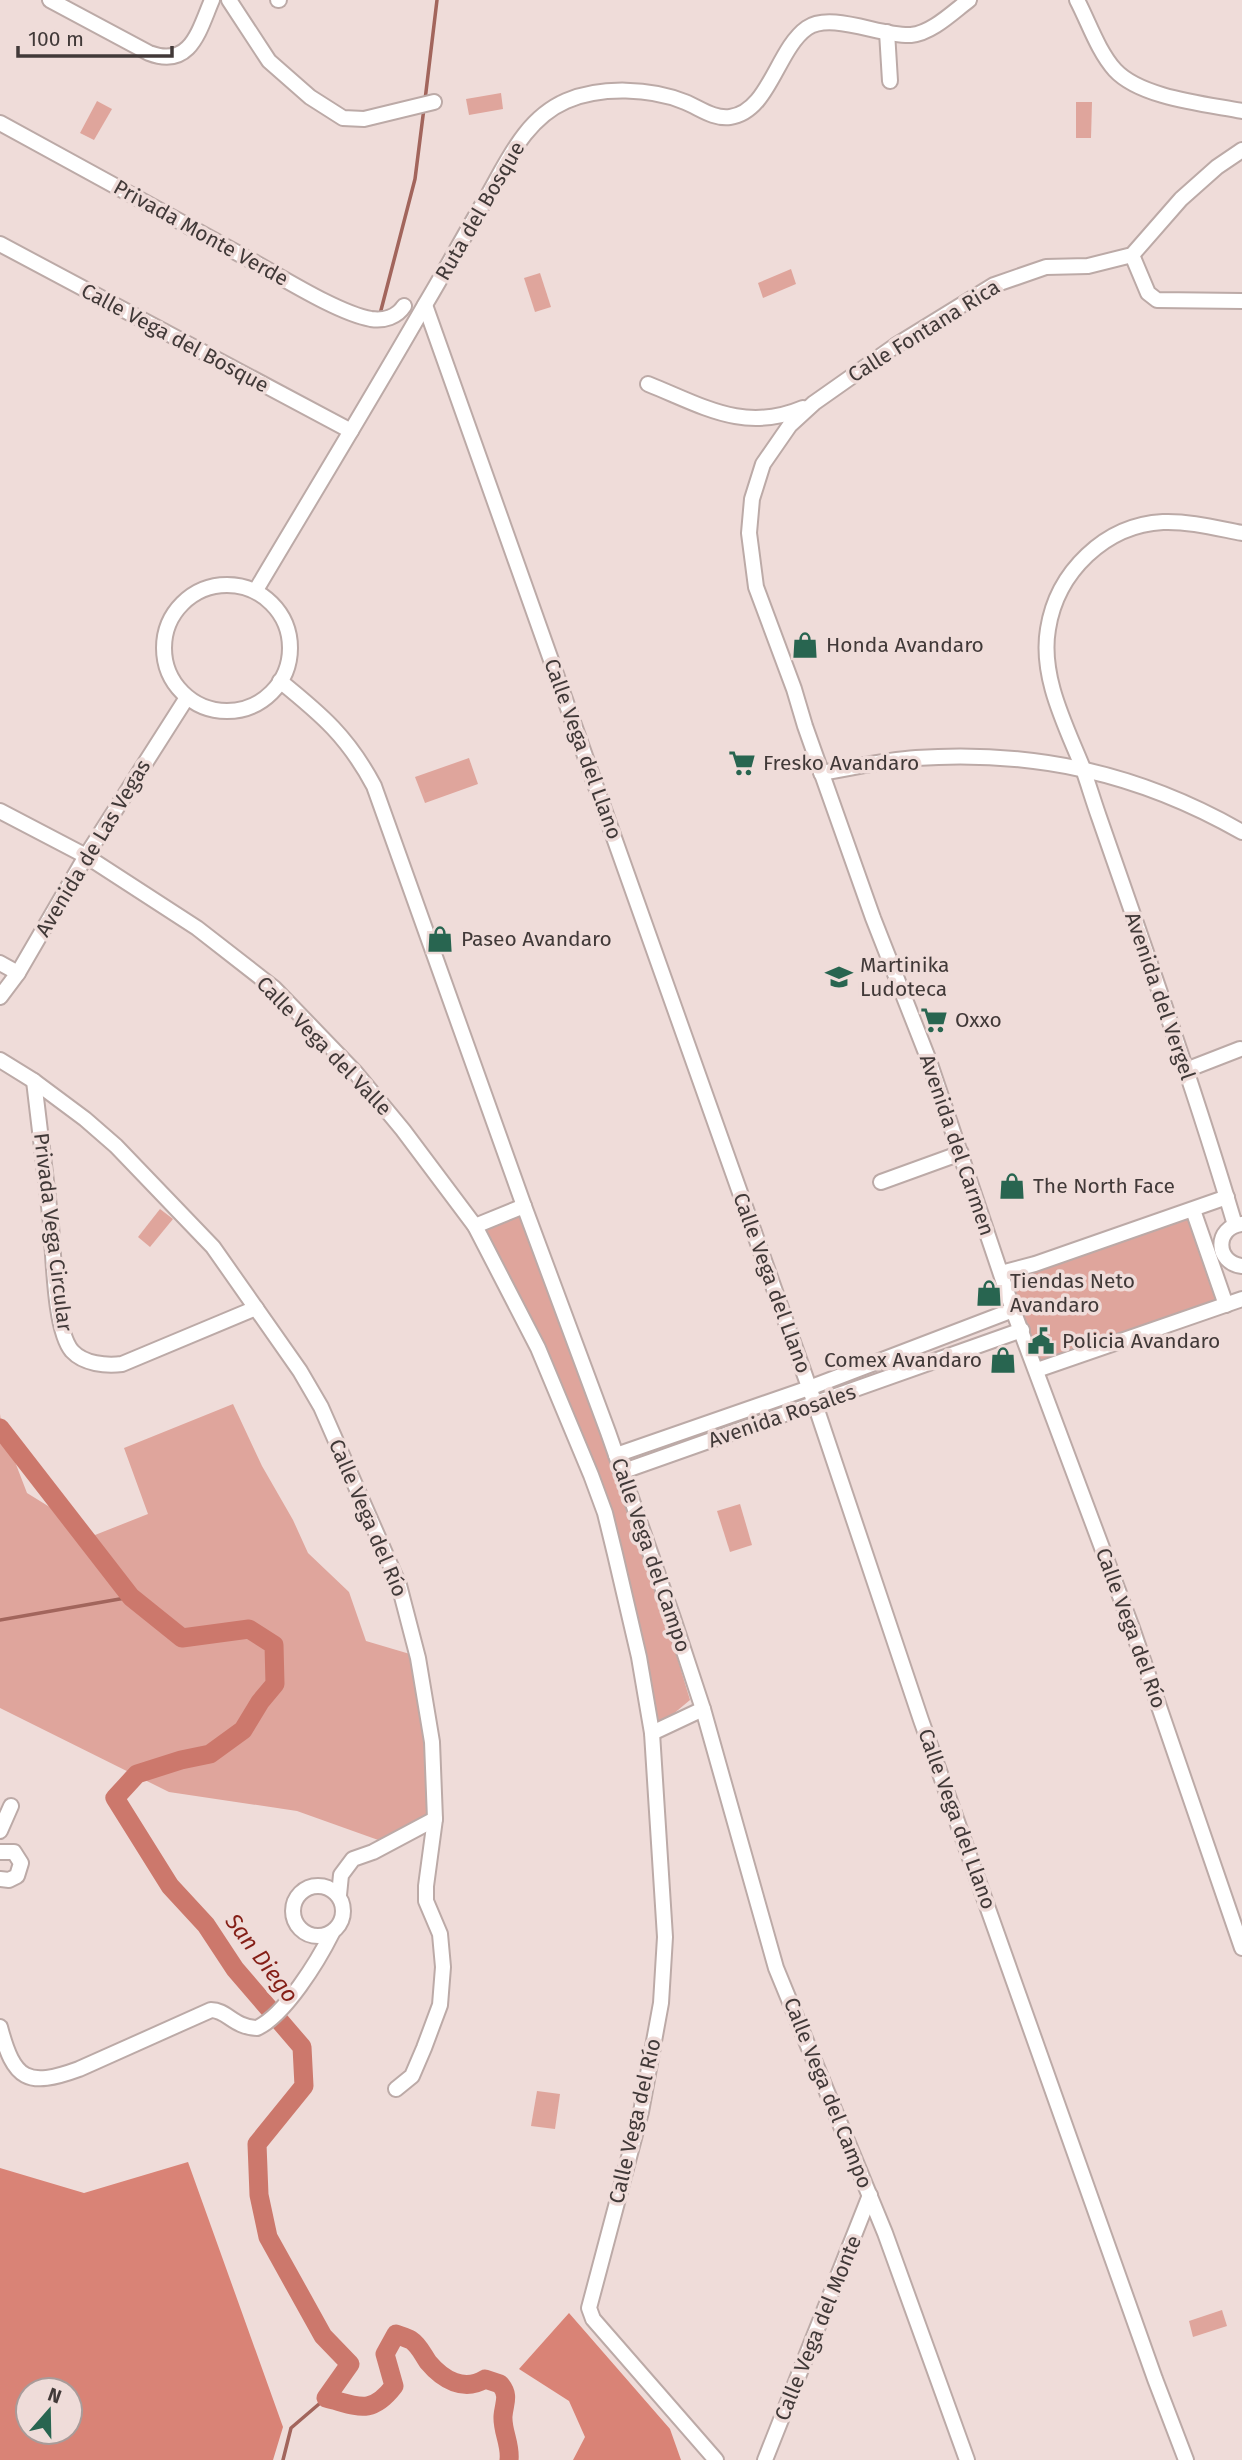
<svg xmlns="http://www.w3.org/2000/svg" width="1242" height="2460" font-family="'Fira Sans',sans-serif">
  <style>
    .green { fill: #dfa59c }
    .forest { fill: #d98376; fill-rule: evenodd }
    .lines { fill: none; stroke-linecap: round; stroke-linejoin: round }
    .stream { stroke: #a2655c; stroke-width: 3.5 }
    .river { stroke: #cc786c; stroke-width: 19 }
    .minor-casing { stroke: #bcaaa7; stroke-width: 18 }
    .minor { stroke: #fff; stroke-width: 14 }
    .labels { text-anchor: middle; dominant-baseline: central; stroke-width: 7; stroke-linejoin: round; paint-order: stroke }
    .street-label { font-size: 21px; fill: #413938; stroke: #efdcd9 }
    .poi-label { font-size: 21px; fill: #413938; stroke: #efdcd9; text-anchor: start }
    .water-label { font-size: 23px; font-style: italic; fill: #841e16; stroke: #efdcd9 }
  </style>
  <rect width="100%" height="100%" fill="#efdcd9"/>
  <g class="green">
    <path d="M501,93L503,109L469,115L466,99Z"/>
    <path d="M97,101L112,109L94,140L80,133Z"/>
    <path d="M1076,102H1092L1091,138H1076Z"/>
    <path d="M791,269L796,284L763,298L758,283Z"/>
    <path d="M540,273L551,307L535,312L524,278Z"/>
    <path d="M469,758L478,784L425,803L415,777Z"/>
    <path d="M160,1209L173,1219L150,1247L138,1237Z"/>
    <path d="M524,1209L601,1428L618,1486L665,1617L690,1700L654,1730L607,1512L478,1227Z"/>
    <path d="M1188,1212L1221,1305L1041,1365L1009,1274Z"/>
    <path d="M233,1404L262,1466L293,1520L308,1553L349,1592L366,1641L420,1657L429,1819L381,1841L297,1811L169,1792L0,1708V1414L2,1428L27,1493L95,1535L148,1514L124,1448Z"/>
    <path d="M740,1504L752,1545L730,1552L717,1511Z"/>
    <path d="M537,2091L560,2094L555,2129L531,2126Z"/>
    <path d="M1222,2310L1227,2326L1193,2337L1189,2321Z"/>
  </g>
  <g class="forest">
    <path d="M188,2162L283,2427L273,2460H0V2168L84,2193ZM70,2390V2432H28V2390Z"/>
    <path d="M569,2313L670,2429L681,2460H573L585,2437L569,2401L519,2369Z"/>
  </g>
  <g class="lines">
    <g class="stream">
      <path d="M425,100L437,0"/>
      <path d="M380,314L415,179L424,108"/>
      <path d="M0,1620L131,1597"/>
      <path d="M283,2460L291,2428L326,2398"/>
    </g>
    <path class="river" d="M0,1428L131,1597L182,1638L249,1629L274,1645L275,1684L260,1702L243,1730L210,1754L181,1760L137,1774L115,1798L170,1886L206,1925L235,1969L302,2047L304,2086L257,2144L259,2195L268,2237L323,2336L350,2364L326,2398C358,2406 371,2416 394,2386L385,2354L396,2334C401,2336 407,2338 411,2340C419,2345 423,2355 428,2362C443,2380 464,2392 485,2379L500,2384C510,2396 504,2403 503,2416C502,2431 511,2445 509,2460"/>
    <defs>
      <g id="minor">
        <path d="M50,0L149,53C191,69 199,30 212,0"/>
        <path d="M229,0L269,61L310,97L343,118L364,119L434,102"/>
        <path d="M278,0H279"/>
        <path d="M1077,0C1089,23 1098,51 1115,70C1141,98 1206,104 1242,111"/>
        <path d="M887,32L890,81"/>
        <path d="M0,123C84,169 168,215 252,261C283,278 338,313 371,319C384,321 397,317 404,306"/>
        <path d="M1242,150L1217,167L1181,199L1132,255L1088,266L1046,267L994,285L895,346L814,403L790,425L763,464L752,499L749,533L756,587L794,689L805,726L873,918L928,1058L1013,1310L1132,1628L1242,1948"/>
        <path d="M0,244L351,431"/>
        <path d="M1132,255L1148,293L1157,300L1242,301"/>
        <path d="M425,305L815,1404L921,1720L1155,2379L1186,2460"/>
        <path d="M648,384C703,406 744,433 803,408"/>
        <circle cx="227" cy="648" r="63"/>
        <path d="M256,590C313,494 371,399 426,303C447,268 466,232 487,197C499,176 510,153 525,134C536,120 550,108 566,101C601,86 651,88 685,102C700,108 713,119 730,117C769,112 777,49 807,28C831,11 882,37 911,35C932,33 953,12 969,0"/>
        <path d="M280,681C322,715 348,737 374,786L524,1206L608,1432L673,1618L703,1709L776,1968L885,2233L967,2460"/>
        <path d="M821,773C852,768 884,760 916,758C1034,750 1139,773 1242,832"/>
        <path d="M0,811L86,856L197,928L274,988L355,1072L403,1130L475,1226L538,1348L591,1475L605,1513L615,1554L639,1657L652,1733L665,1937L661,2003L641,2112L589,2308L593,2319L716,2460"/>
        <path d="M0,963L18,973"/>
        <path d="M0,997L18,973L86,856L186,699"/>
        <path d="M0,1060L34,1081L85,1119L116,1146L213,1247L300,1371L321,1407L399,1585L418,1658L432,1742L435,1819L426,1886V1901L440,1934L443,1967L440,2005L424,2048L412,2076L396,2089"/>
        <path d="M1186,1070L1240,1049"/>
        <path d="M34,1081C39,1126 45,1170 50,1215C54,1246 53,1329 72,1351C84,1364 106,1366 122,1364L256,1308"/>
        <path d="M881,1182L961,1153"/>
        <path d="M1193,1210L1226,1305"/>
        <path d="M1242,1224C1214,1227 1215,1263 1242,1266"/>
        <path d="M1235,1225C1194,1087 1146,952 1099,817C1093,800 1088,783 1082,766C1065,724 1040,676 1048,629C1057,572 1105,525 1163,522C1189,521 1216,528 1242,533"/>
        <path d="M475,1226L524,1206"/>
        <path d="M1001,1273L1035,1264L1227,1197"/>
        <path d="M1037,1370L1242,1299"/>
        <path d="M616,1455L809,1388L1013,1310"/>
        <path d="M621,1472L1022,1330"/>
        <path d="M652,1733L703,1709"/>
        <path d="M0,1831L11,1806"/>
        <path d="M0,1852H14L21,1863L17,1876L9,1880L0,1879"/>
        <circle cx="318" cy="1911" r="25"/>
        <path d="M339,1895L341,1875L353,1859L373,1852L435,1819"/>
        <path d="M0,2027C14,2080 27,2088 79,2069L211,2010C227,2010 233,2027 257,2028C285,2015 318,1961 332,1933"/>
        <path d="M765,2460L870,2195"/>
      </g>
    </defs>
    <use href="#minor" class="minor-casing"/>
    <use href="#minor" class="minor"/>
  </g>
  <defs>
    <symbol id="shop-bare" viewBox="-9 -9 18 18"><path d="M-5-2.5h2.3a2.7 3.5 0 0 1 5.4 0H5L5.5 6h-11ZM-1.5-2.5h3a1.5 2.3 0 0 0-3 0Z" fill="#286550" stroke="#efdcd9" stroke-width="2.5" paint-order="stroke"/></symbol>
    <symbol id="supermarket-bare" viewBox="-9 -9 18 18"><path d="M-6-5.5h2.5l.6 2H6L4.5 2H-2.5L-4.4-4H-6ZM-1.5 3.2a1.3 1.3 0 1 0 .1 0ZM3 3.2a1.3 1.3 0 1 0 .1 0Z" fill="#286550" stroke="#efdcd9" stroke-width="2.5" paint-order="stroke"/></symbol>
    <symbol id="school-bare" viewBox="-9 -9 18 18"><path d="M0-5L7-2L0 1L-7-2ZM-4 1L0 2.5L4 1V4Q0 6-4 4Z" fill="#286550" stroke="#efdcd9" stroke-width="2.5" paint-order="stroke"/></symbol>
    <symbol id="civic-bare" viewBox="-9 -9 18 18"><path d="M-.6-6.5H3V-4.5H.6V-3L4-1V1h2V6H-6V1h2V-1L-.6-3ZM-1.2 2.5V6h2.4V2.5Z" fill="#286550" stroke="#efdcd9" stroke-width="2.5" paint-order="stroke"/></symbol>
  </defs>
  <g fill-rule="evenodd">
    <use href="#shop-bare" x="786" y="626" width="38" height="38"/>
    <use href="#supermarket-bare" x="723" y="744" width="38" height="38"/>
    <use href="#shop-bare" x="421" y="920" width="38" height="38"/>
    <use href="#school-bare" x="820" y="958" width="38" height="38"/>
    <use href="#supermarket-bare" x="915" y="1001" width="38" height="38"/>
    <use href="#shop-bare" x="993" y="1167" width="38" height="38"/>
    <use href="#shop-bare" x="970" y="1274" width="38" height="38"/>
    <use href="#civic-bare" x="1022" y="1322" width="38" height="38"/>
    <use href="#shop-bare" x="984" y="1341" width="38" height="38"/>
  </g>
  <g class="labels">
    <g class="street-label">
      <text transform="translate(480 211) rotate(-60)">Ruta del Bosque</text>
      <text transform="translate(201 233) rotate(29)">Privada Monte Verde</text>
      <text transform="translate(924 331) rotate(-32)">Calle Fontana Rica</text>
      <text transform="translate(175 338) rotate(28)">Calle Vega del Bosque</text>
      <text transform="translate(583 749) rotate(70)">Calle Vega del Llano</text>
      <text transform="translate(93 848) rotate(-59)">Avenida de Las Vegas</text>
      <text transform="translate(1160 996) rotate(71)">Avenida del Vergel</text>
      <text transform="translate(324 1046) rotate(46)">Calle Vega del Valle</text>
      <text transform="translate(957 1145) rotate(71)">Avenida del Carmen</text>
      <text transform="translate(53 1232) rotate(83)">Privada Vega Circular</text>
      <text transform="translate(772 1283) rotate(70)">Calle Vega del Llano</text>
      <text transform="translate(782 1416) rotate(-19)">Avenida Rosales</text>
      <text transform="translate(368 1518) rotate(67)">Calle Vega del Río</text>
      <text transform="translate(651 1555) rotate(71)">Calle Vega del Campo</text>
      <text transform="translate(1131 1628) rotate(70)">Calle Vega del Río</text>
      <text transform="translate(957 1819) rotate(70)">Calle Vega del Llano</text>
      <text transform="translate(828 2093) rotate(68)">Calle Vega del Campo</text>
      <text transform="translate(635 2121) rotate(-77)">Calle Vega del Río</text>
      <text transform="translate(818 2328) rotate(-68)">Calle Vega del Monte</text>
    </g>
    <g class="poi-label">
      <text x="826" y="645">Honda Avandaro</text>
      <text x="763" y="763">Fresko Avandaro</text>
      <text x="461" y="939">Paseo Avandaro</text>
      <text x="860" y="965">Martinika<tspan x="860" dy="24">Ludoteca</tspan></text>
      <text x="955" y="1020">Oxxo</text>
      <text x="1033" y="1186">The North Face</text>
      <text x="1010" y="1281">Tiendas Neto<tspan x="1010" dy="24">Avandaro</tspan></text>
      <text x="1062" y="1341">Policia Avandaro</text>
      <text x="982" y="1360" text-anchor="end">Comex Avandaro</text>
    </g>
    <g class="water-label">
      <text transform="translate(262 1958) rotate(53)">San Diego</text>
    </g>
  </g>
  <g transform="translate(49 2411) rotate(20)"><circle r="33" fill="#efdcd9" stroke="#a99b99" stroke-width="2"/>
  <path d="M0-5L12 26L0 18L-12 26Z" fill="#286550"/>
  <text y="-10" font-size="19" font-weight="bold" text-anchor="middle" fill="#413938">N</text>
  </g>
  <path d="M18 46v10h154v-10" fill="none" stroke="#413938" stroke-width="3.5"/>
  <text x="28" y="46" font-size="21" fill="#413938" stroke="#efdcd9" stroke-width="5" paint-order="stroke">100 m</text>
</svg>
